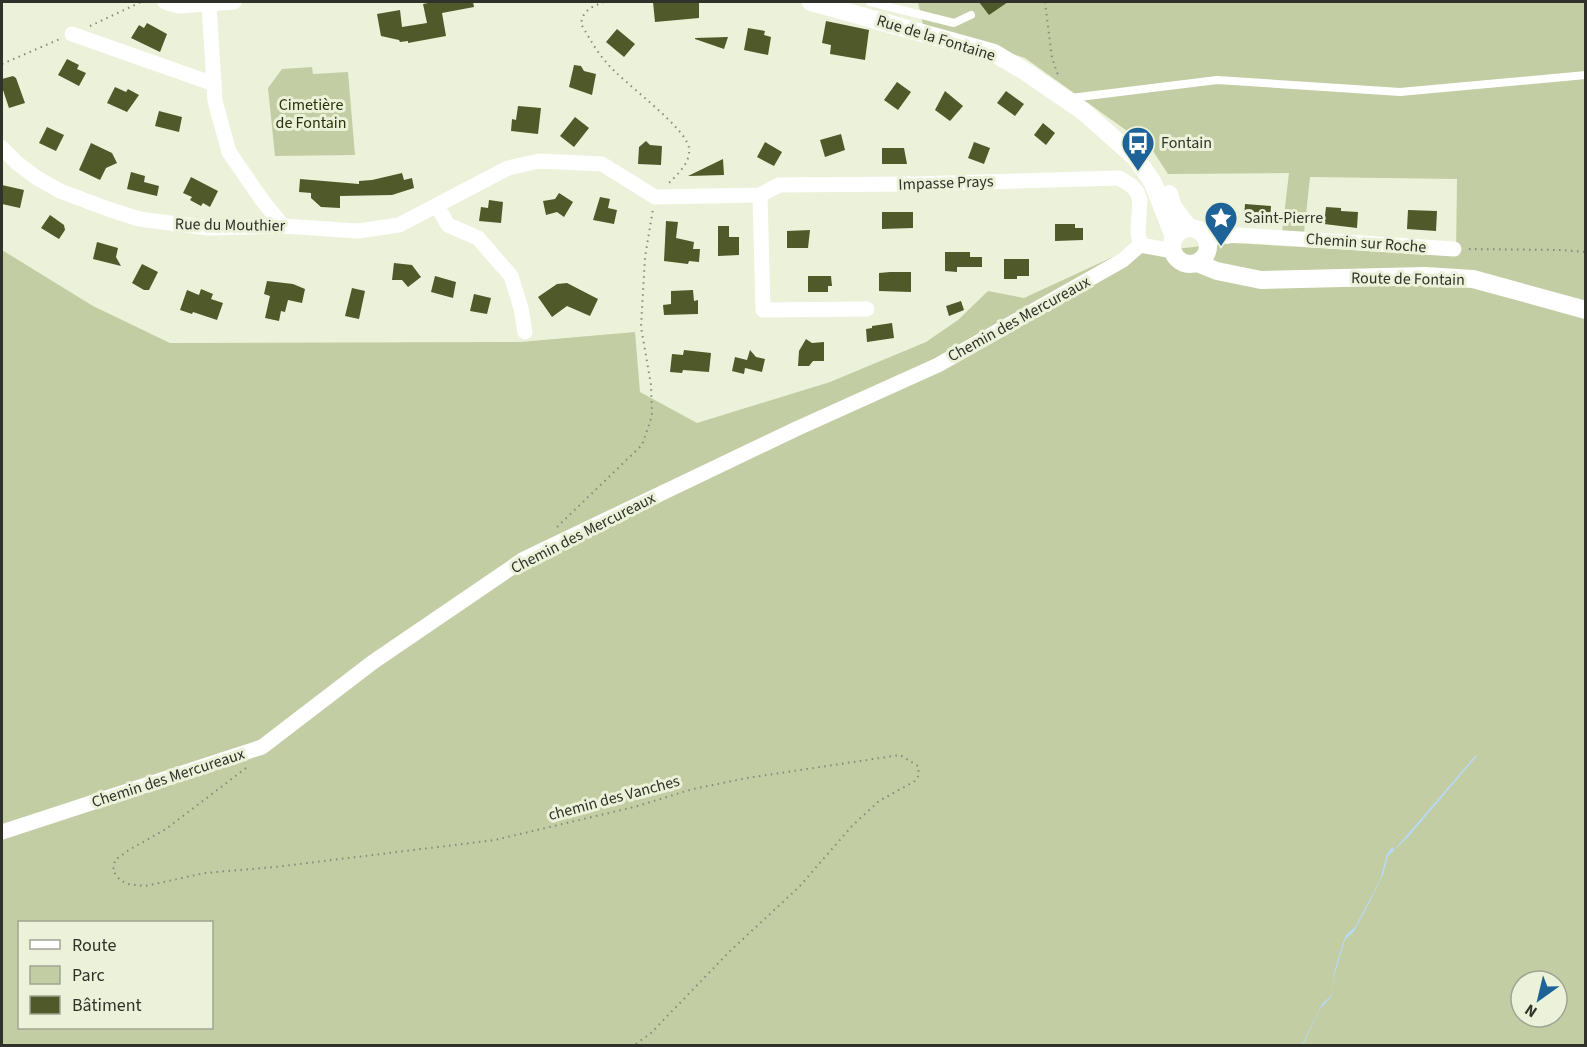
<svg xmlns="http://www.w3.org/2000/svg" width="1587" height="1047" font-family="'Source Sans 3',sans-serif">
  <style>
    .green { fill: #c3cda3; fill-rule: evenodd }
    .water { fill: #b7daf9 }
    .building { fill: #4f5929 }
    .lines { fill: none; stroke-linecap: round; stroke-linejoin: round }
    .path { stroke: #868a7a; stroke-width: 2; stroke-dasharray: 1.5 4.5; stroke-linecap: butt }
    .service { stroke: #fff; stroke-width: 8 }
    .minor { stroke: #fff; stroke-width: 15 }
    .tertiary { stroke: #fff; stroke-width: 18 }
    .labels { text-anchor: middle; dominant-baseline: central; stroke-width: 6; stroke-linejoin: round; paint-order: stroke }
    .street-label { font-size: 16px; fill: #303229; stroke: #ebf2d9 }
    .park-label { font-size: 16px; fill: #2b320a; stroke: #ebf2d9 }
    .poi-label { font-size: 16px; fill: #303229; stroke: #ebf2d9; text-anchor: start }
  </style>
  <rect width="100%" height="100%" fill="#ebf2d9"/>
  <g class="green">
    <path d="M918,2H1585V1045H2V250L93,306L170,343L520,342L635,332L640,392L697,423L830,382L926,342L958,320L988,291L1024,298L1117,255L1232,243L1456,256L1457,179L1310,177L1304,233L1282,232L1289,173L1168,174L1151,148L1025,58L923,25ZM20,922H212V1028H20ZM1521,981H1557V1017H1521Z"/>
    <path d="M312,67L313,74L348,72L355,155L275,156L268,88L282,69Z"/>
  </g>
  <path class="water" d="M1476,755L1477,756L1408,837L1388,856L1383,875L1367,907L1354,931L1345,940L1334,976L1332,996L1320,1009L1303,1045H1302L1322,1004L1332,995L1334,972L1343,943L1346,935L1355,927L1380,880L1387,854L1392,847L1394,850Z"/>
  <g class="building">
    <path d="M433,2H473L474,7L442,13L446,36L408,43V41L400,42L399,40L381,36L377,14L400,10L402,27L427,23L423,4Z"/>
    <path d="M653,2H699V18L655,22Z"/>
    <path d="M979,2H1008L989,15Z"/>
    <path d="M826,21L869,30L865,60L830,54L831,45L822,43Z"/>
    <path d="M147,23L167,34L160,52L131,38L139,25L144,28Z"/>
    <path d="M748,28L765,31L764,35L771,37L768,55L744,50Z"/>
    <path d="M617,29L635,44L624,57L606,42Z"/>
    <path d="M728,37L724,49L695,39V38Z"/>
    <path d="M67,59L79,65L77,69L86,73L79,86L58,75Z"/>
    <path d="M574,65L581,66L584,71L596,74L592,95L569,87Z"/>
    <path d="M13,76L16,78L25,103L9,108L3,90L2,91V79Z"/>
    <path d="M897,82L911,92L898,110L884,100Z"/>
    <path d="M115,87L126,92L128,89L139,95L127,112L107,103Z"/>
    <path d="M945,91L963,106L950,121L935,110Z"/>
    <path d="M1006,91L1024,104L1015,116L997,103Z"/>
    <path d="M518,106L541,108L538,134L511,131L512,119L516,120Z"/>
    <path d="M159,111L182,117L179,132L155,126Z"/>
    <path d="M575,117L589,128L574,147L560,136Z"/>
    <path d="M1043,123L1055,133L1046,145L1034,135Z"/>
    <path d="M47,127L64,135L56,151L39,143Z"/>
    <path d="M841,134L845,150L825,157L820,140Z"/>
    <path d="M646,141L650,145L662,146L661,165L638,164L639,147Z"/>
    <path d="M765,142L782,152L774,166L757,157Z"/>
    <path d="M974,142L990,148L984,164L968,158Z"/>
    <path d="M91,143L112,153L117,163L106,168L100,180L79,170Z"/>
    <path d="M882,148H904L907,164H882Z"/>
    <path d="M723,159L724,175L688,176Z"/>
    <path d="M131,172L145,176L144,182L159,186L157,196L127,189Z"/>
    <path d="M402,173L404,180L412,178L414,188L392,195L340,196V208L321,207L311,198V193L299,192L300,179L359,184V181L372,180Z"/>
    <path d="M191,177L218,191L210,207L203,203L201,206L190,200L192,197L183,193Z"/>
    <path d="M2,185L24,190L20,208L2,204Z"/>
    <path d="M559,193L573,202L564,217L557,212L546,215L543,201L555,199Z"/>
    <path d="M600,197L610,199L608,208L617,210L614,224L593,220Z"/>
    <path d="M489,200L503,202L501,223L479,221L481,207L488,208Z"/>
    <path d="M1245,204L1271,206L1270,220L1244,218Z"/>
    <path d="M1326,207L1341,208V211L1358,212L1357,228L1324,224Z"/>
    <path d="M1408,210L1437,211L1436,231L1407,229Z"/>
    <path d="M882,212H913V228L882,229Z"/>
    <path d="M50,215L64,225L65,230L59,239L41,228Z"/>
    <path d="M666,221L678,222L676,238L694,242L693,249H700L699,262L689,261L688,264L664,261Z"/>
    <path d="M1055,224H1075V228H1083V240L1055,241Z"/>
    <path d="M718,226H729V237H739V255L718,256Z"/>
    <path d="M810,230L808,248H787V231Z"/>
    <path d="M97,242L118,248L116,257L121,266L93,259Z"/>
    <path d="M945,252H970V257H982V267H957V272L945,271Z"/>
    <path d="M1004,259H1029V276H1017V279H1004Z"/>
    <path d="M394,263L412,265L421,277L408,287L402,280H392Z"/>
    <path d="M142,264L158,272L149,290H144L132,283Z"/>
    <path d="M890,272H911V292L879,291V273Z"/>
    <path d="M435,276L456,282L453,298L431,292Z"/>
    <path d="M808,276H831L832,286H828V292H808Z"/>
    <path d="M267,281L293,284L305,289L302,303L288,300L285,312L281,311L279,321L265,318L270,296L264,294Z"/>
    <path d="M567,283L598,299L590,316L567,306L552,317L538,297L557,284Z"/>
    <path d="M352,288L365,291L359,319L345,316Z"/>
    <path d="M201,289L213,294L211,299L223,303L217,320L193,312L192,314L180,310L187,290L199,295Z"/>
    <path d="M693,290L694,301L698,300V314L664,315L663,305L671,304V291Z"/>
    <path d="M474,294L491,298L487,314L470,311Z"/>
    <path d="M961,301L964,310L949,316L946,306Z"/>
    <path d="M892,323L894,338L867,342L866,329L872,328V326Z"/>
    <path d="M806,339L812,343L824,342V361H813L809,366H798L799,351Z"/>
    <path d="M684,350L711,353L709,372L683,370L682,373L670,372L672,354L683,355Z"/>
    <path d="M750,350L756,357L765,359L762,372L745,368L744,374L732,371L735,357L747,360Z"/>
  </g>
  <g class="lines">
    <g class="path">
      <path d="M604,2C591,7 583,10 581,24C589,37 596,51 606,62C622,82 686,127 689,148C691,162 678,174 669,183"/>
      <path d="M1045,2L1052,58L1058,75"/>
      <path d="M90,26L141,2"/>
      <path d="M2,64L60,39"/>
      <path d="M1469,249L1561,250L1586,252"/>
      <path d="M557,527L642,445L652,416L651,385L641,327L645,257L653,209"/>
      <path d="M246,768L166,829L129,850L115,860L113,871L120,880L128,884L145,886L205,873L275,867L495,840L634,807L693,789L747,778L900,755L918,766L919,775L915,781L879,801L852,826L799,887L730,951L651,1033L633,1046"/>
    </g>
    <g class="service">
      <path d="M870,2L954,23L971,15"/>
      <path d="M1071,98L1217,80L1400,92L1586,75"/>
    </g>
    <g class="minor">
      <path d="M165,2L179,6L234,2"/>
      <path d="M209,5L215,101L229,152L262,200L283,226"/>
      <path d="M72,34L214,84"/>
      <path d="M2,148L17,163L37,178L60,191L108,209L139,219L209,228L283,226L358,231L399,225L508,168L539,161L602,164L655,197L760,195L779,185L911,184L1119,178L1132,186L1137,192L1140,200L1138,231L1140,245"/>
      <path d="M760,195L763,310L867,309"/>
      <path d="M437,206L448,225L478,238L511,276L521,308L525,332"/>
      <path d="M1208,241L1214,237L1239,235L1454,249"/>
      <path d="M1140,245L1173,251"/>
      <path d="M2,832L262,747L373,662L524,559L796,429L938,365L1123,260L1140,245"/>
    </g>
    <g class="tertiary">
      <path d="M811,2L994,53L1026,72L1083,111L1137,159L1153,183L1174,237"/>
      <path d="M1169,194L1173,207L1189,228"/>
      <circle cx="1190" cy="246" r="18"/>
      <path d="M1197,263L1217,271L1261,280L1425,276L1473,279L1586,310"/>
    </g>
  </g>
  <defs>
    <symbol id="bus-pin" viewBox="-11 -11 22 30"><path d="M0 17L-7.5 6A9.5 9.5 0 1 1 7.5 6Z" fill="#1d6397" stroke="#ebf2d9"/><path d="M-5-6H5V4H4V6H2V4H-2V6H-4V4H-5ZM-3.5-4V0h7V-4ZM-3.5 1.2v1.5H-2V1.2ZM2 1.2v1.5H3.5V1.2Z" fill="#fff"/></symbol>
    <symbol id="sight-pin" viewBox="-11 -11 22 30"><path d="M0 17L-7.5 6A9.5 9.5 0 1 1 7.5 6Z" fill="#1d6397" stroke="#ebf2d9"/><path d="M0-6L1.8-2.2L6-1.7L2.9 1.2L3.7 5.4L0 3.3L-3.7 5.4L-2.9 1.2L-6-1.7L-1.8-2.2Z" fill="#fff"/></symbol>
  </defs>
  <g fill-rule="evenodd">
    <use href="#bus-pin" x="1119" y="124" width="38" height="52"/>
    <use href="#sight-pin" x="1202" y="199" width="38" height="52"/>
  </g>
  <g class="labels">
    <g class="street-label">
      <text transform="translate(936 38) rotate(17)">Rue de la Fontaine</text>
      <text transform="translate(946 183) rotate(-2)">Impasse Prays</text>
      <text transform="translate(230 225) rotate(1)">Rue du Mouthier</text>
      <text transform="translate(1366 243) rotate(4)">Chemin sur Roche</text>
      <text transform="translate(1408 279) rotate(1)">Route de Fontain</text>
      <text transform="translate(1019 319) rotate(-29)">Chemin des Mercureaux</text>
      <text transform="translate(583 533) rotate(-27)">Chemin des Mercureaux</text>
      <text transform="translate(168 778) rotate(-18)">Chemin des Mercureaux</text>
      <text transform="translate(614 798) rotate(-15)">chemin des Vanches</text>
    </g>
    <g class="park-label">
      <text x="311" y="105">Cimetière<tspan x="311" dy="18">de Fontain</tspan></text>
    </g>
    <g class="poi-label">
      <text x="1161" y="143">Fontain</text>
      <text x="1244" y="218">Saint-Pierre</text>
    </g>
  </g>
  <rect width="1587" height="1047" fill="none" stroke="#303229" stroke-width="6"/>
  <rect x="18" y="921" width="195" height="108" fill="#ebf2d9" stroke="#a0a593" stroke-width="1.5"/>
  <rect x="30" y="940" width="30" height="9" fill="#ffffff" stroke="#a0a593" stroke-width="1.5"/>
  <text x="72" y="951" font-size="18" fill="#303229">Route</text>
  <rect x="30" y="966" width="30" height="18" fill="#c3cda3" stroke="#a0a593" stroke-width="1.5"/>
  <text x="72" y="981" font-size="18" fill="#303229">Parc</text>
  <rect x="30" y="996" width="30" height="18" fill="#4f5929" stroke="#a0a593" stroke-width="1.5"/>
  <text x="72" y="1011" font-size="18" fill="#303229">Bâtiment</text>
  <g transform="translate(1539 999) rotate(214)"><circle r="28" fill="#ebf2d9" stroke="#a0a593" stroke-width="1.5"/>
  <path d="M0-4.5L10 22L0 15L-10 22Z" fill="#1d6397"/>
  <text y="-9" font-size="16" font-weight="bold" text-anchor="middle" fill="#303229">N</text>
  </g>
</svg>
